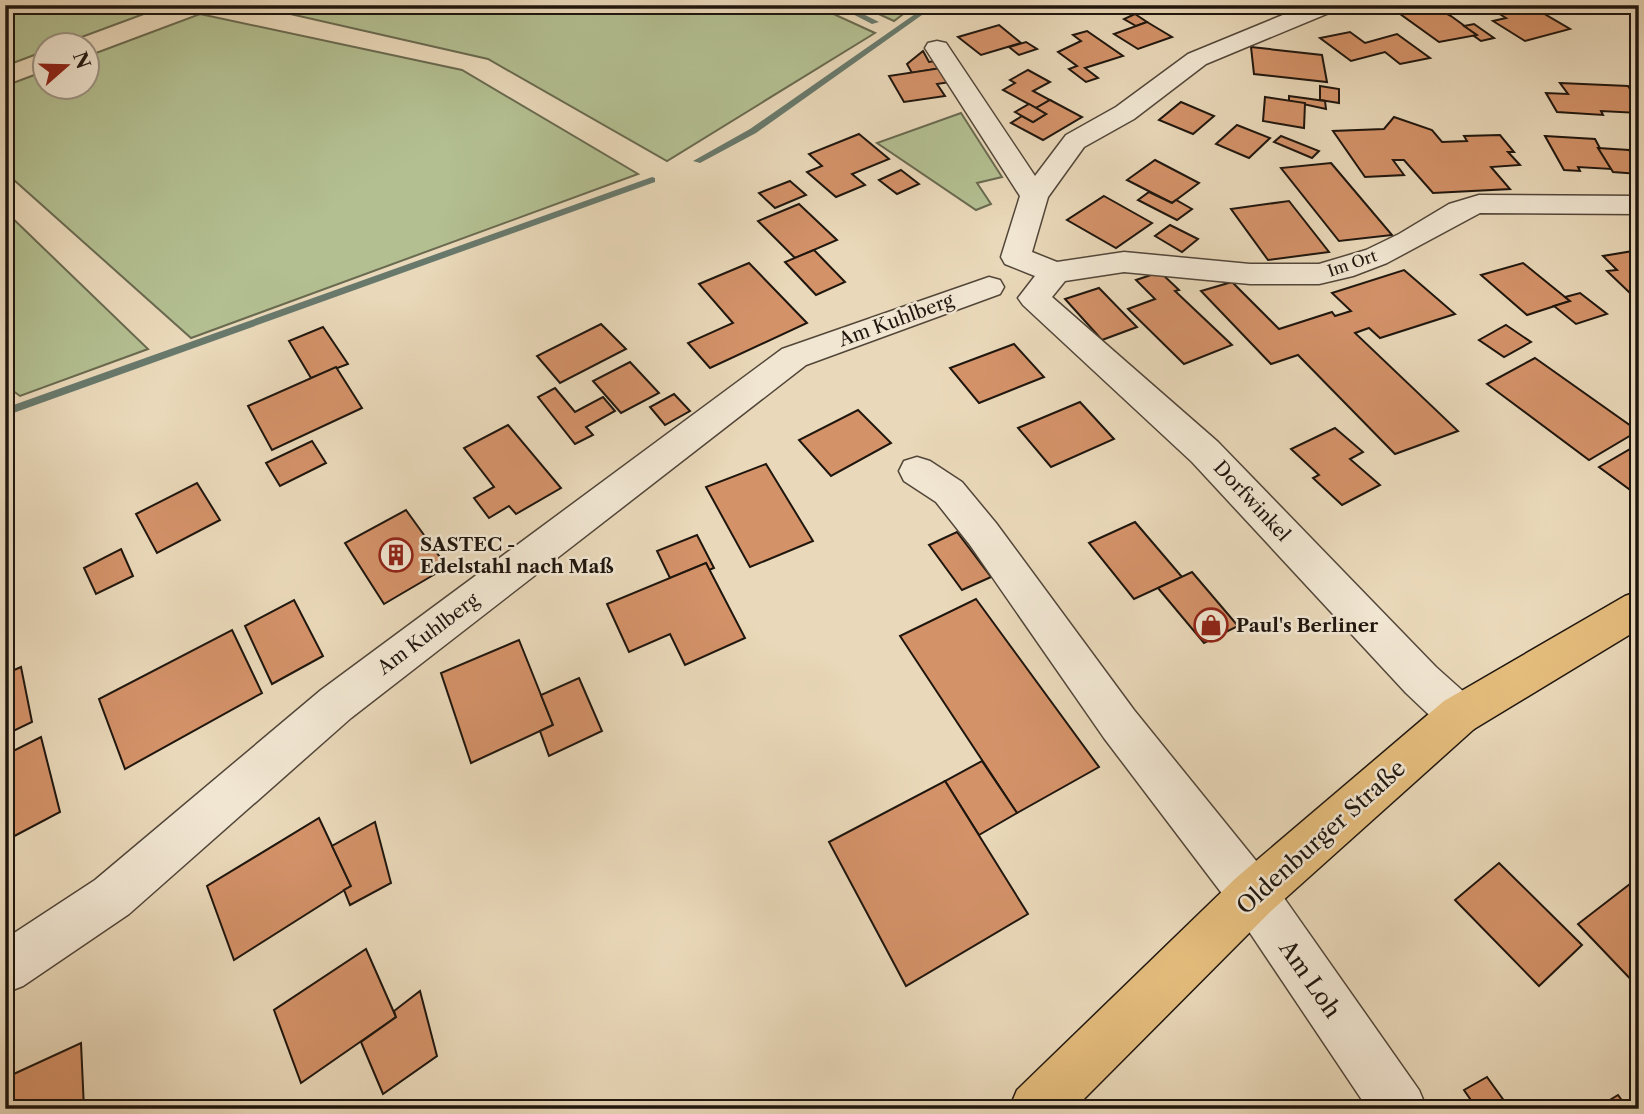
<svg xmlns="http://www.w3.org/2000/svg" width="1644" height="1114" font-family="'Libre Caslon Text',serif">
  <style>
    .green { fill: #b3bf91; stroke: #696a50; stroke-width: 2 }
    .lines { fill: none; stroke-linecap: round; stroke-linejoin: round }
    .stream { fill: #68796c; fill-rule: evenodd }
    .building { fill: #d49269; stroke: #1f160e; stroke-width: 2 }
    .minor-casing { stroke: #524639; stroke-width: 3 }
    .major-casing { stroke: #1f160e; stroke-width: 3 }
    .minor { fill: #f1e6d2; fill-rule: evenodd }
    .major { fill: #e4bc7c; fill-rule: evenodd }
    .labels { text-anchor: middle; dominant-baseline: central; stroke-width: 5; stroke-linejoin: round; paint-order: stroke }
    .far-street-label { font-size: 16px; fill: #1f160e; stroke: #f1e6d2 }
    .street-label { font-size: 19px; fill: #1f160e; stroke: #f1e6d2 }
    .poi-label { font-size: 19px; font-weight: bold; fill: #1f160e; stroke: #f1e6d2; text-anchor: start }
    .near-street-label { font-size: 23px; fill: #1f160e; stroke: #f1e6d2 }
  </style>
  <rect width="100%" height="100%" fill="#e9d8b9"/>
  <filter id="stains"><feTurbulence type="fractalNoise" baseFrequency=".00286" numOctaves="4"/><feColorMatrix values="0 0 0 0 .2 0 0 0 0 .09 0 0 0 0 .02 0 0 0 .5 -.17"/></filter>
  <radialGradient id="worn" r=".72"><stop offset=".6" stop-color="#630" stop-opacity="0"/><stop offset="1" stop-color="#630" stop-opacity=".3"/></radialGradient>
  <g class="green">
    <path d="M5,5H168L60,45L46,46L45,51L5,66Z"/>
    <path d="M251,5H814L875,33L667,161L488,59Z"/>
    <path d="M859,5H915L894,21Z"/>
    <path d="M200,14L462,70L638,174L191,338L5,172V86L45,71L46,88H88V56Z"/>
    <path d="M961,113L1002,177L977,183L991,204L976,210L877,143Z"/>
    <path d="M5,211L148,349L20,396L5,385Z"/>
  </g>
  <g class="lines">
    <g class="stream">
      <path d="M835,5H845L879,22L872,24Z"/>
      <path d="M928,5H936L756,133L700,163L693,161L750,129Z"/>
      <path d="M652,177L655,178V182L5,416V408Z"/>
    </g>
  </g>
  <g class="building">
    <path d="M1122,5H1149L1155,9L1135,14Z"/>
    <path d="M1431,5L1451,16L1477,35L1439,42L1396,11Z"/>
    <path d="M1446,5H1477L1479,7L1457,12Z"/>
    <path d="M1485,5H1529L1570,29L1525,41L1493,21L1506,18Z"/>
    <path d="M1135,14L1147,22L1136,26L1124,19Z"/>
    <path d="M1147,22L1172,37L1138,49L1114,34Z"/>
    <path d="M1474,24L1494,38L1481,41L1474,36L1477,35L1464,26Z"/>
    <path d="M999,25L1021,43L981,55L958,37Z"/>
    <path d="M1087,31L1123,56L1085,68L1098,78L1086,82L1069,69L1077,66L1058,52L1081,41L1073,35Z"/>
    <path d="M1350,32L1365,43L1397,34L1430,58L1400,64L1385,52L1351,61L1320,38Z"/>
    <path d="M1026,42L1037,49L1019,55L1009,47Z"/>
    <path d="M1251,47L1322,55L1327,82L1254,74Z"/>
    <path d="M923,51L929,62L936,61L941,68L912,73L907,64Z"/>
    <path d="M941,68L950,82L937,84L945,96L904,102L889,76Z"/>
    <path d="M1028,70L1050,82L1033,91L1050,100L1036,108L1003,90L1015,83L1010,80Z"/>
    <path d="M1560,83L1628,86L1639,102V113L1601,111L1603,115L1557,112L1546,93L1568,94Z"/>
    <path d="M1320,86L1339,89V103L1320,100Z"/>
    <path d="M1289,96L1325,101L1326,109L1289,101Z"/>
    <path d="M1265,97L1305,103L1304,128L1263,121Z"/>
    <path d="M1050,100L1082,117L1043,140L1011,123L1022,116L1033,122L1046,114L1036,108Z"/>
    <path d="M1181,102L1214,116L1193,134L1159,120Z"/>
    <path d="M1029,104L1036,108L1046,114L1033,122L1015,112Z"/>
    <path d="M1394,117L1432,130L1442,142L1467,141L1464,136L1500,135L1514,152H1508L1520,165L1491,167L1510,189L1433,193L1404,160H1393L1404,175L1365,177L1333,131L1384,129Z"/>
    <path d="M1237,125L1270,138L1249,158L1216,144Z"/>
    <path d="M859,134L889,159L852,174L865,185L836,197L807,172L822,166L809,154Z"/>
    <path d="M1281,136L1319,151L1312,158L1274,142Z"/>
    <path d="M1545,136L1595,139L1611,169L1578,167L1580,171L1564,170Z"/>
    <path d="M1598,148L1629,150L1639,166V174L1613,172Z"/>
    <path d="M1155,160L1199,183L1172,203L1127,180Z"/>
    <path d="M1331,163L1392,235L1339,241L1281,168Z"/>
    <path d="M901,170L919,184L897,194L879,180Z"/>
    <path d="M790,181L806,195L775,208L759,193Z"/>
    <path d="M1149,192L1172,203L1176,200L1192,209L1177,220L1138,200Z"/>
    <path d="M1104,196L1152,223L1116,248L1067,220Z"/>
    <path d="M1289,201L1329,252L1268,260L1231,209Z"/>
    <path d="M799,204L837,240L795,258L758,221Z"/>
    <path d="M1170,225L1198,239L1182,252L1155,236Z"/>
    <path d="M814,250L845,282L816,295L785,262Z"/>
    <path d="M1639,250V294L1632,295L1607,271L1617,270L1603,256Z"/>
    <path d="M749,263L807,323L710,368L688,343L733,323L699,284Z"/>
    <path d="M1523,263L1565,297L1570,301L1527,315L1481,275Z"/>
    <path d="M1404,270L1455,314L1380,338L1369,328L1355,333L1458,431L1395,454L1298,355L1271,364L1201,291L1232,282L1279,329L1332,312L1335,316L1351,311L1332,293Z"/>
    <path d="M1160,272L1179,290L1175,291L1232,345L1184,364L1128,309L1155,299L1136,280Z"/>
    <path d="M1099,288L1137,327L1102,340L1065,299Z"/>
    <path d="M1580,293L1607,314L1576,324L1554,306L1570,301L1565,297Z"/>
    <path d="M601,324L626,349L560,383L537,356Z"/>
    <path d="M1506,325L1531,342L1504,357L1479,340Z"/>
    <path d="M323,327L348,364L311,378L289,341Z"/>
    <path d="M1014,344L1044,377L979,403L950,368Z"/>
    <path d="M1535,358L1638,431L1589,460L1487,384Z"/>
    <path d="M630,362L659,393L621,413L593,381Z"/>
    <path d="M336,367L362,408L272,450L248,406Z"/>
    <path d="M555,388L575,412L603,397L615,411L586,427L593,435L575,444L538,397Z"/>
    <path d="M674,394L690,411L665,425L650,407Z"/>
    <path d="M1080,402L1114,439L1051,467L1018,428Z"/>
    <path d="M858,410L891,443L831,476L799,440Z"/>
    <path d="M508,425L561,488L516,514L509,506L489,518L474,498L494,487L464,448Z"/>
    <path d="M1335,428L1363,452L1350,459L1380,485L1342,505L1313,478L1319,475L1291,449Z"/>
    <path d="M312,441L326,463L280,486L266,463Z"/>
    <path d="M1632,448L1639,452V488L1633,492L1599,467Z"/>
    <path d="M766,464L813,541L750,567L706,487Z"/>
    <path d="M197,483L220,520L157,553L136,514Z"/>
    <path d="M406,510L447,567L384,604L345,543Z"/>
    <path d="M1135,522L1182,577L1134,599L1089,543Z"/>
    <path d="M957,532L991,577L962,590L929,545Z"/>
    <path d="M697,535L714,568L709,570L706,563L670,578L657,551Z"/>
    <path d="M121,549L133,576L96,594L84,568Z"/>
    <path d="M706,563L745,638L685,665L670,634L629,652L607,604Z"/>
    <path d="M1192,572L1238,626L1204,643L1158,588Z"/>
    <path d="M976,599L1099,767L1017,813L900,636Z"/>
    <path d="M294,600L323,656L272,684L245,626Z"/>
    <path d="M232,630L262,693L125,769L99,699Z"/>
    <path d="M519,640L553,725L471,763L441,673Z"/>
    <path d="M21,667L32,722L5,735V674Z"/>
    <path d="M579,678L602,731L549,756L540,731L553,725L541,695Z"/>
    <path d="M41,737L60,812L5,841V755Z"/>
    <path d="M982,761L1017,813L979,835L945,781Z"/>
    <path d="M945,781L1028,914L906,986L829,842Z"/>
    <path d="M319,818L351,886L234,960L207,886Z"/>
    <path d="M375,822L391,883L350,905L344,890L351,886L332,846Z"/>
    <path d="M1499,863L1582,945L1539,986L1455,900Z"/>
    <path d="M1639,877V988L1578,924Z"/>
    <path d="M366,949L396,1017L301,1083L274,1010Z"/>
    <path d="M420,991L437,1056L383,1094L361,1042L396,1017L394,1011Z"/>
    <path d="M81,1043L84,1109H5V1078Z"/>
    <path d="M1487,1077L1510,1109H1477L1464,1090Z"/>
    <path d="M1618,1095L1628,1109H1595Z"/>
  </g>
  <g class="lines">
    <defs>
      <g id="minor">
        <path d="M1307,5H1339L1336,10L1206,64L1134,119L1084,147L1048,197L1032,252L1057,262L1124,252L1250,264H1319L1366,250L1399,234L1449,204L1479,195L1639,196V214L1480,213L1387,263L1353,276L1319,284H1250L1124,272L1065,281L1052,297L1218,442L1436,667L1474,701L1480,715L1474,729L1459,735L1444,729L1406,693L1192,462L1023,305L1018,298L1035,276L1005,264L1001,257L1020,196L925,48L928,43L937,41L946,43L1035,176L1066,135L1116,107L1188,54Z"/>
        <path d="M989,277L1000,280L1004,287L1000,294L806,365L351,718L129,914L23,986L5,993V939L95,880L321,690L782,349Z"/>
        <path d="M917,457L930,461L962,482L996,523L1134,710L1270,878L1419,1090L1427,1109H1368L1236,912L1104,738L970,545L936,502L904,481L899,471L904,461Z"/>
      </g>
      <path id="major" d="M1639,591V629L1474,729L1270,912L1074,1109H1009L1017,1090L1236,878L1444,701L1625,596Z"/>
    </defs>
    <use href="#minor" class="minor-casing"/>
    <use href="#major" class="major-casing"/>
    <use href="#minor" class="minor"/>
    <use href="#major" class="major"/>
  </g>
  <defs>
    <symbol id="building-ring" viewBox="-11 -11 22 22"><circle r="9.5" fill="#f1e6d2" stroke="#8f2418" stroke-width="1.5"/><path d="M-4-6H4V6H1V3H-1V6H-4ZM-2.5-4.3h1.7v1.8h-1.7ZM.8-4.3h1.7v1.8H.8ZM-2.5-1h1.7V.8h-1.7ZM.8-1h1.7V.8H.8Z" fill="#8f2418"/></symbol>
    <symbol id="shop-ring" viewBox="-11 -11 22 22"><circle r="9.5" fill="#f1e6d2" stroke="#8f2418" stroke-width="1.5"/><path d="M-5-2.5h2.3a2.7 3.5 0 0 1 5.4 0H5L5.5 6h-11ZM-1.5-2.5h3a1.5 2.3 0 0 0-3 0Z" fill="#8f2418"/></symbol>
  </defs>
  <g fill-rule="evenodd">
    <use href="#building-ring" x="377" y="536" width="38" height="38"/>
    <use href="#shop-ring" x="1192" y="606" width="38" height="38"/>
  </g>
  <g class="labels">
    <g class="far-street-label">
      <text transform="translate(1352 263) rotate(-19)">Im Ort</text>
    </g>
    <g class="street-label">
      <text transform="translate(896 320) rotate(-20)">Am Kuhlberg</text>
      <text transform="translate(1252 501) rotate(47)">Dorfwinkel</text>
      <text transform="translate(428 634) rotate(-37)">Am Kuhlberg</text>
    </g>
    <g class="poi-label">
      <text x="420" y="544">SASTEC -<tspan x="420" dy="22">Edelstahl nach Maß</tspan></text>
      <text x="1236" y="625">Paul's Berliner</text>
    </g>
    <g class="near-street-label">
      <text transform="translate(1321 837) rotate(-42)">Oldenburger Straße</text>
      <text transform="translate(1310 979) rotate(55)">Am Loh</text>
    </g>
  </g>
  <rect width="1644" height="1114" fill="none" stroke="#e9d8b9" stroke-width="28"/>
  <rect x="7" y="7" width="1630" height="1100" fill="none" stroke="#1f160e" stroke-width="3.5"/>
  <rect x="14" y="14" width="1616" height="1086" fill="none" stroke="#1f160e" stroke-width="2"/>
  <g transform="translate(66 66) rotate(70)"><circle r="33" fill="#f1e6d2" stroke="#9d9384" stroke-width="2"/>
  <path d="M0-5L12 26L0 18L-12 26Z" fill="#8f2418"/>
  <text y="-10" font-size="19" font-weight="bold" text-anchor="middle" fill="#1f160e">N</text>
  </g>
  <rect width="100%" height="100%" filter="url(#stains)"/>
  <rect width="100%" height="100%" fill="url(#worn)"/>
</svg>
